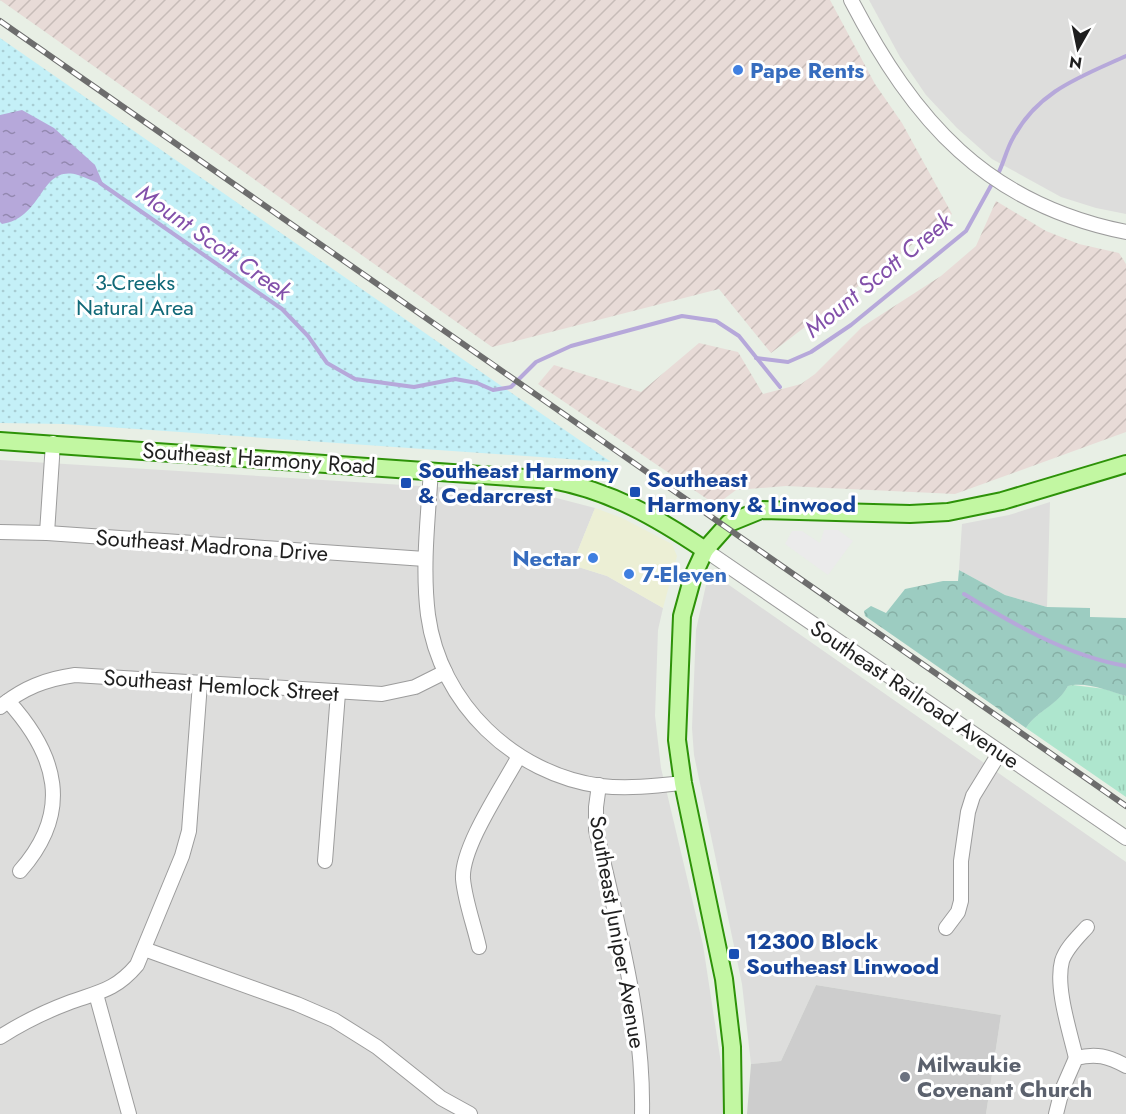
<svg xmlns="http://www.w3.org/2000/svg" width="1126" height="1114" font-family="Jost,sans-serif">
  <style>
    .residential { fill: #dddddc }
    .commercial { fill: #ecefd5 }
    .industrial { fill: url(#industrial-furrows) }
    .religious { fill: #cdcdcd }
    .grass { fill: url(#grass-tufts) }
    .forest { fill: url(#forest-crowns) }
    .park { fill: url(#park-dots) }
    .parking { fill: #ebebeb }
    .water { fill: url(#water-ripples) }
    .lines { fill: none; stroke-linecap: round; stroke-linejoin: round }
    .stream { stroke: #b6a8da; stroke-width: 4 }
    .minor-casing { stroke: #9c9c9c; stroke-width: 16 }
    .major-casing { stroke: #2d9208; stroke-width: 20 }
    .minor { stroke: #fff; stroke-width: 14 }
    .major { stroke: #c2f7a2; stroke-width: 16 }
    .rail-casing { stroke: #6d6d6d; stroke-width: 6 }
    .rail { stroke: #fff; stroke-width: 4; stroke-dasharray: 11; stroke-linecap: butt }
    .shop-dot { fill: #3f7fe0; stroke: #fff; stroke-width: 2 }
    .transit-dot { fill: #1a4fb4; stroke: #fff; stroke-width: 2 }
    .worship-dot { fill: #6b7280; stroke: #fff; stroke-width: 2 }
    .labels { text-anchor: middle; dominant-baseline: central; stroke-width: 6; stroke-linejoin: round; paint-order: stroke }
    .shop-label { font-size: 22px; font-weight: bold; fill: #366cbe; stroke: #fff; text-anchor: start }
    .park-label { font-size: 22px; fill: #116978; stroke: #fff }
    .street-label { font-size: 22px; fill: #1f1f1f; stroke: #fff }
    .transit-label { font-size: 22px; font-weight: bold; fill: #164399; stroke: #fff; text-anchor: start }
    .worship-label { font-size: 22px; font-weight: bold; fill: #5b616d; stroke: #fff; text-anchor: start }
    .water-label { font-size: 24px; font-style: italic; fill: #8250aa; stroke: #fff }
  </style>
  <defs>
    <pattern id="industrial-furrows" width="10" height="10" patternUnits="userSpaceOnUse" patternTransform="scale(1.5)"><rect width="10" height="10" fill="#e8dbd7"/><path d="M-1 1l2-2M0 10L10 0M9 11l2-2" fill="none" stroke="#c7bcb8"/></pattern>
    <pattern id="grass-tufts" width="24" height="20" patternUnits="userSpaceOnUse" patternTransform="scale(1.5)"><rect width="24" height="20" fill="#aee6ce"/><path d="M3 7l-1-3M5 7V3M7 7l1-3M15 17l-1-3M17 17v-4M19 17l1-3" fill="none" stroke="#95c5b0"/></pattern>
    <pattern id="forest-crowns" width="20" height="18" patternUnits="userSpaceOnUse" patternTransform="scale(1.5)"><rect width="20" height="18" fill="#9cccc1"/><path d="M2 6a3 3 0 1 1 6 0M12 15a3 3 0 1 1 6 0" fill="none" stroke="#86afa5"/></pattern>
    <pattern id="park-dots" width="8" height="8" patternUnits="userSpaceOnUse" patternTransform="scale(1.5)"><rect width="8" height="8" fill="#c4f0f7"/><path d="M2 2h.1M6 6h.1" fill="none" stroke="#a8cdd3" stroke-width="1.8" stroke-linecap="round"/></pattern>
    <pattern id="water-ripples" width="26" height="14" patternUnits="userSpaceOnUse" patternTransform="scale(1.5)"><rect width="26" height="14" fill="#b6a8da"/><path d="M2 4q2-2 4 0t4 0M15 11q2-2 4 0t4 0" fill="none" stroke="#9388b0"/></pattern>
  </defs>
  <rect width="100%" height="100%" fill="#e8efe5"/>
  <g class="residential">
    <path d="M869,0H1126V214L1096,208L1061,197L992,159L957,128L926,95L900,57Z"/>
    <path d="M0,460L500,491L545,495L595,508L572,565L607,576L663,608L658,630L655,716L661,768L703,945L726,1096L724,1114H0Z"/>
    <path d="M1050,502L1047,607L1005,595L959,570L962,524L1009,515Z"/>
    <path d="M714,578H719L1126,862V1114H986L1001,1015L816,985L781,1061L751,1064L742,984L694,755L692,728L696,630L706,585Z"/>
  </g>
  <path class="commercial" d="M595,508L622,518L672,544L677,556L663,608L607,576L572,565Z"/>
  <g class="industrial">
    <path d="M0,0H830L875,84L902,123L952,214L771,353L719,289L492,347Z"/>
    <path d="M996,201L1046,231L1079,244L1119,253L1126,264V432L955,494L786,486L736,490L716,505L538,384L554,365L641,392L699,343L738,352L763,394L801,384L815,374L862,327L941,276L976,246Z"/>
  </g>
  <path class="religious" d="M816,985L1001,1015L986,1114H747L751,1064L781,1061Z"/>
  <path class="grass" d="M1073,685L1105,689L1126,696V797L1026,728C1039,709 1056,706 1068,686Z"/>
  <path class="forest" d="M959,570L1005,595L1047,607L1090,608V617L1126,618V696C1110,691 1085,681 1068,686C1057,706 1039,709 1026,728L865,616L864,611L871,606L886,613L905,589L943,581H958Z"/>
  <path class="park" d="M0,38L611,462L64,424L0,423Z"/>
  <path class="parking" d="M824,530H838L853,541L828,575L785,544L792,531H802L820,543Z"/>
  <path class="water" d="M22,110L54,128L95,165L104,186C96,182 87,178 78,175C40,164 44,218 2,224L0,222V115Z"/>
  <g class="lines">
    <g class="stream">
      <path d="M997,176C1004,163 1006,150 1013,138C1038,91 1080,77 1126,56"/>
      <path d="M100,183L282,309L308,336L327,363L355,379L414,387L455,379L477,383L493,390L511,387L536,362L571,346L682,316L716,321L739,336L780,387"/>
      <path d="M756,358L788,362L811,352L851,325L966,231L993,182"/>
      <path d="M964,594C1013,624 1068,656 1126,666"/>
    </g>
    <defs>
      <g id="minor">
        <path d="M851,0C914,121 986,204 1126,232"/>
        <path d="M431,470C428,518 422,567 428,615C440,704 514,774 601,786C628,789 655,786 683,783"/>
        <path d="M0,532L47,533L425,559"/>
        <path d="M47,533L53,443"/>
        <path d="M705,550L1126,838"/>
        <path d="M8,701C57,755 73,811 20,871"/>
        <path d="M0,707C23,688 46,679 75,675L382,694L415,687L445,672"/>
        <path d="M599,785L596,807V830C617,923 644,1018 642,1114"/>
        <path d="M325,861L338,693"/>
        <path d="M946,928L958,912L961,901V861L968,812L973,796L1000,752"/>
        <path d="M479,947C474,925 465,901 463,879C461,847 503,786 519,756"/>
        <path d="M144,949L297,1004L334,1020L377,1047L441,1098L470,1114"/>
        <path d="M96,994L129,1114"/>
        <path d="M0,1037C22,1023 44,1012 68,1003C98,992 115,991 137,965L182,856L189,831L200,683"/>
        <path d="M1076,1058C1070,1032 1055,987 1062,961C1066,948 1078,937 1087,927"/>
        <path d="M1056,1114L1062,1090L1076,1058C1096,1053 1108,1056 1126,1066"/>
      </g>
      <g id="major">
        <path d="M0,441L552,480C611,491 656,517 705,550"/>
        <path d="M733,1114L732,1047L724,979L683,783L677,740L682,616L693,576L705,550L729,523L761,510L910,514L948,512L1002,501L1126,464"/>
      </g>
    </defs>
    <use href="#minor" class="minor-casing"/>
    <use href="#major" class="major-casing"/>
    <use href="#minor" class="minor"/>
    <use href="#major" class="major"/>
    <defs>
      <path id="rail" d="M0,21L1126,806"/>
    </defs>
    <use href="#rail" class="rail-casing"/>
    <use href="#rail" class="rail"/>
  </g>
  <g class="shop-dot">
    <circle cx="738" cy="70" r="6"/>
    <circle cx="593" cy="558" r="6"/>
    <circle cx="629" cy="574" r="6"/>
  </g>
  <g class="transit-dot">
    <rect x="400" y="477" width="12" height="12" rx="3"/>
    <rect x="629" y="486" width="12" height="12" rx="3"/>
    <rect x="728" y="948" width="12" height="12" rx="3"/>
  </g>
  <circle class="worship-dot" cx="905" cy="1077" r="6"/>
  <g class="labels">
    <g class="shop-label">
      <text x="750" y="70">Pape Rents</text>
      <text x="581" y="558" text-anchor="end">Nectar</text>
      <text x="641" y="574">7-Eleven</text>
    </g>
    <g class="park-label">
      <text x="135" y="282">3-Creeks<tspan x="135" dy="25">Natural Area</tspan></text>
    </g>
    <g class="street-label">
      <text transform="translate(259 458) rotate(4)">Southeast Harmony Road</text>
      <text transform="translate(212 545) rotate(4)">Southeast Madrona Drive</text>
      <text transform="translate(221 685) rotate(4)">Southeast Hemlock Street</text>
      <text transform="translate(915 694) rotate(34)">Southeast Railroad Avenue</text>
      <text transform="translate(618 932) rotate(80)">Southeast Juniper Avenue</text>
    </g>
    <g class="transit-label">
      <text x="418" y="470">Southeast Harmony<tspan x="418" dy="25">&amp; Cedarcrest</tspan></text>
      <text x="647" y="479">Southeast<tspan x="647" dy="25">Harmony &amp; Linwood</tspan></text>
      <text x="746" y="941">12300 Block<tspan x="746" dy="25">Southeast Linwood</tspan></text>
    </g>
    <g class="worship-label">
      <text x="917" y="1064">Milwaukie<tspan x="917" dy="25">Covenant Church</tspan></text>
    </g>
    <g class="water-label">
      <text transform="translate(214 242) rotate(35)">Mount Scott Creek</text>
      <text transform="translate(878 275) rotate(-39)">Mount Scott Creek</text>
    </g>
  </g>
  <g transform="translate(1078 48) rotate(189)" stroke="#ffffff" stroke-width="4.5" paint-order="stroke">
  <path d="M0-4.5L10 22L0 15L-10 22Z" fill="#1f1f1f"/>
  <text y="-9" font-size="16" font-weight="bold" text-anchor="middle" fill="#1f1f1f">N</text>
  </g>
</svg>
